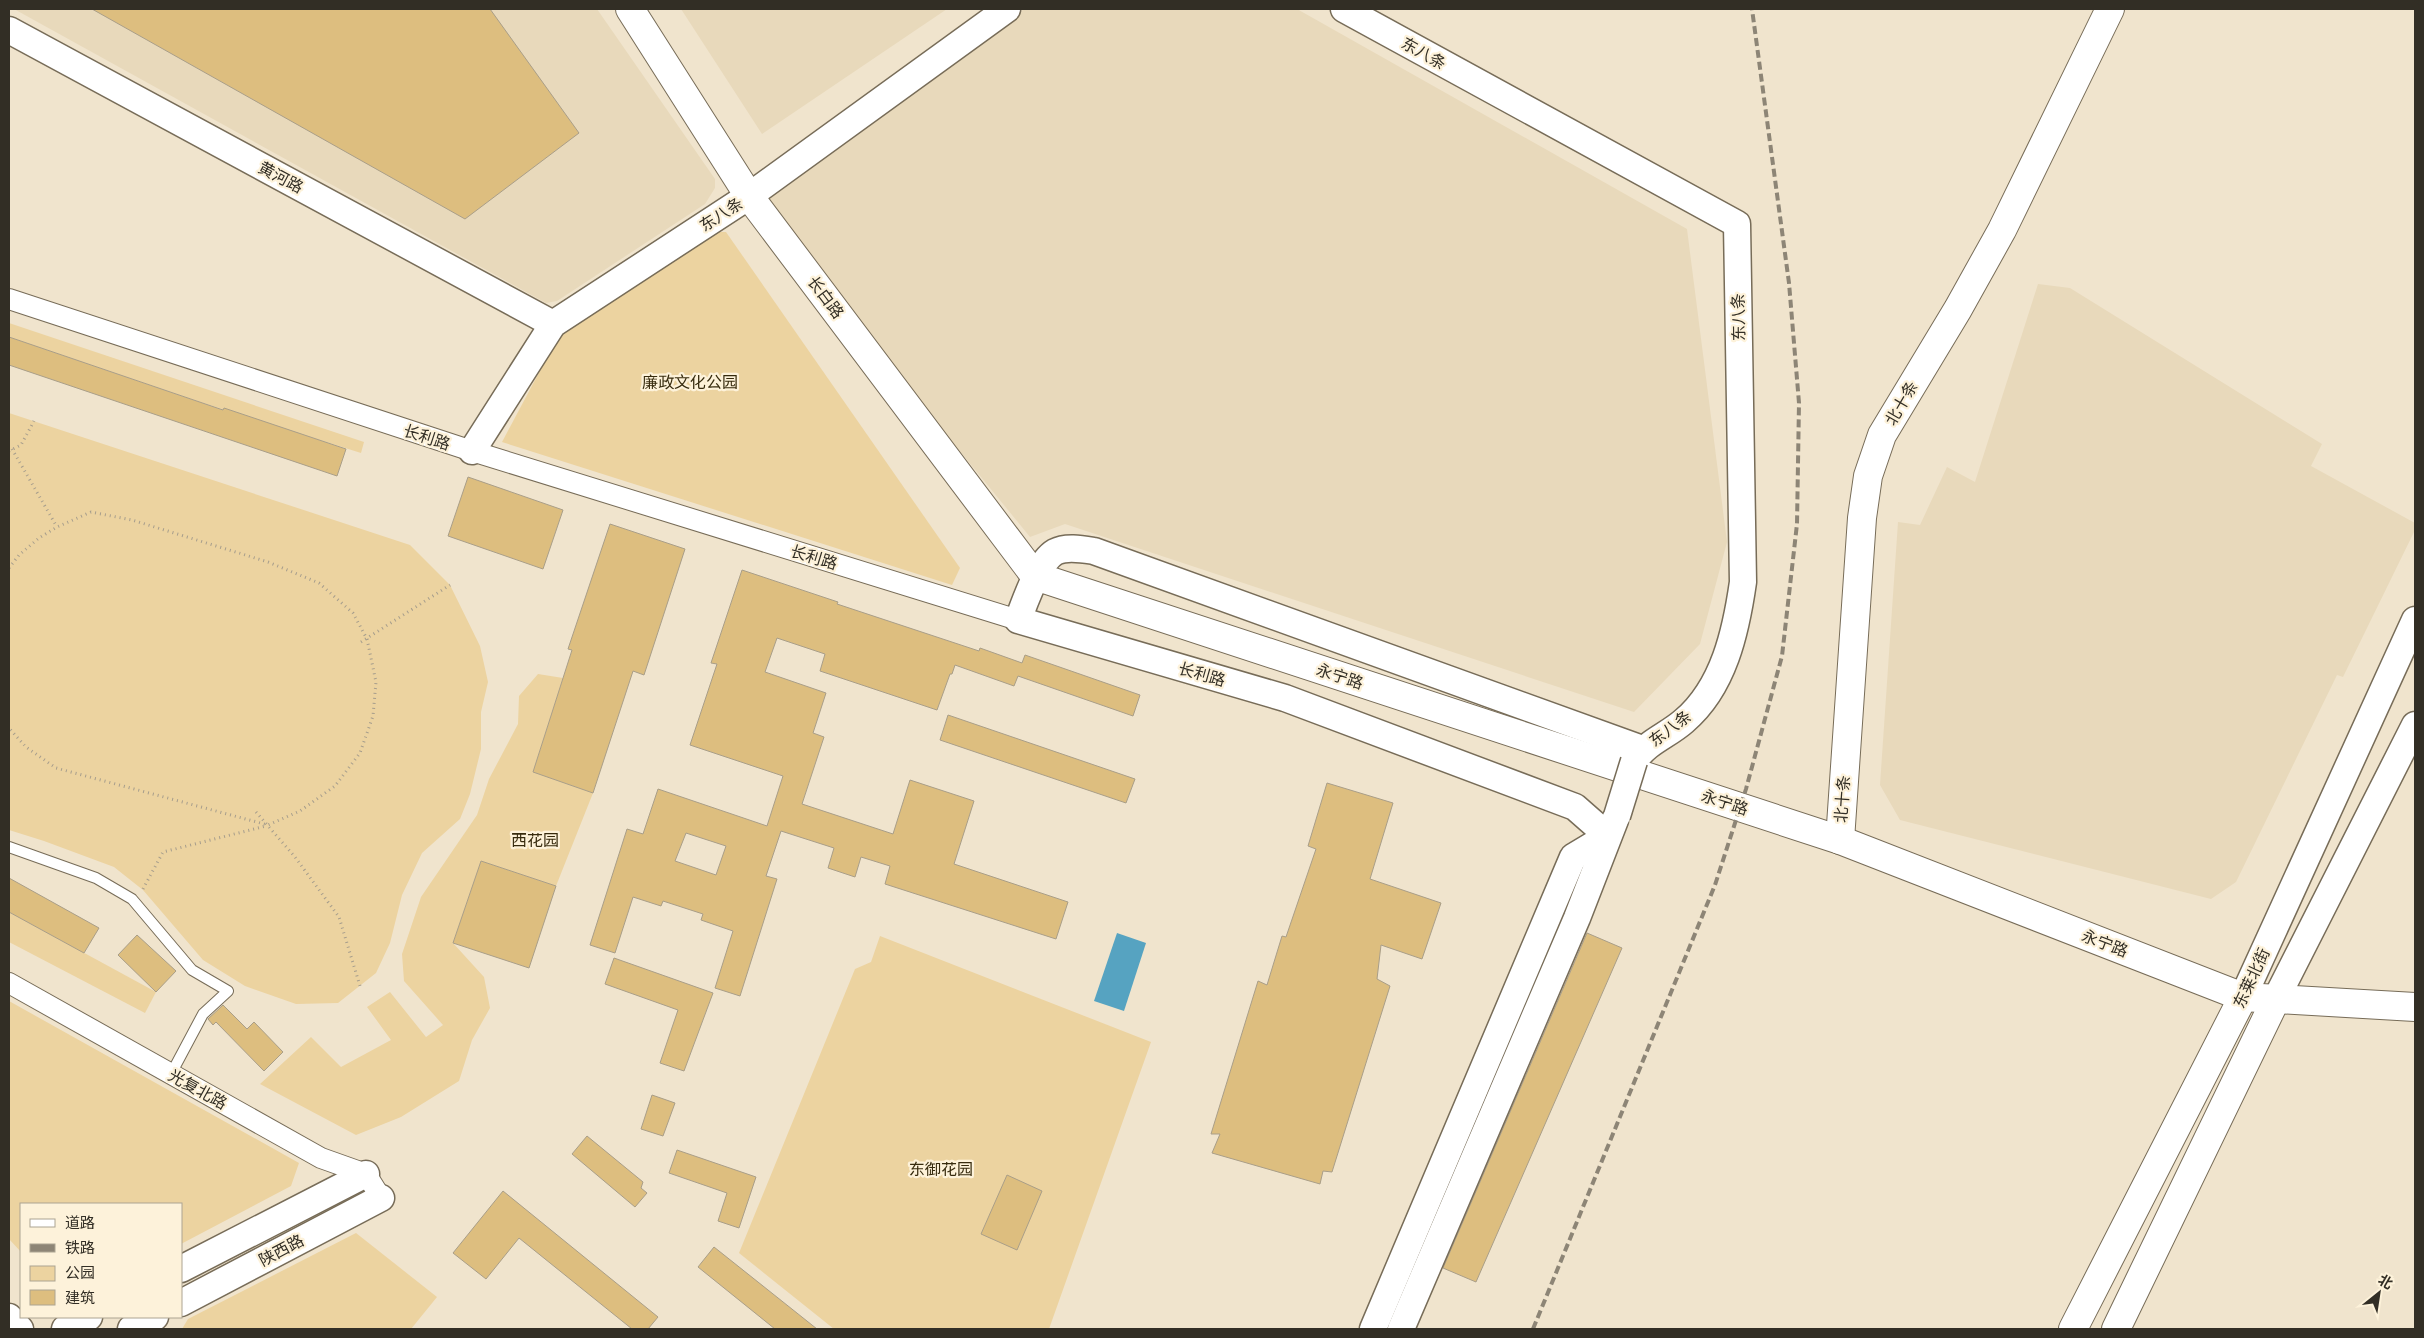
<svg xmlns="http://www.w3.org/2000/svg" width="2424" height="1338" font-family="'Golos Text','Noto Sans SC',sans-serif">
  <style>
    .built { fill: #e8d9bb }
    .green { fill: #ecd3a0 }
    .water { fill: #56a3c1 }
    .building { fill: #ddbe7f; stroke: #a99e88; fill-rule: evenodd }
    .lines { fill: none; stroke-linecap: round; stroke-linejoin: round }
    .service-casing { stroke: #776c58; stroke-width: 12 }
    .minor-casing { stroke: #776c58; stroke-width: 22 }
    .tertiary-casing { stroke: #776c58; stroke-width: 29 }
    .secondary-casing { stroke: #776c58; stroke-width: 30 }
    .path { stroke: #a69d8c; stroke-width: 3; stroke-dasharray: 1 4; stroke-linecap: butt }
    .service { stroke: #fff; stroke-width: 10 }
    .minor { stroke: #fff; stroke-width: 20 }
    .tertiary { stroke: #fff; stroke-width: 26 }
    .secondary { stroke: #fff; stroke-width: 28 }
    .rail { stroke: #8d8576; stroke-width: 4; stroke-dasharray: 8 4; stroke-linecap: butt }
    .tertiary-bridge-casing { stroke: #776c58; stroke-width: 29; stroke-linecap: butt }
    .tertiary-bridge { stroke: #fff; stroke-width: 26 }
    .labels { text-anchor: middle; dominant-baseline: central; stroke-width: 4.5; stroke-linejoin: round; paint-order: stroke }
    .street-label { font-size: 16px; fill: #322e25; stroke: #fdf2da }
    .park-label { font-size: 16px; fill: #372b0e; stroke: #fdf2da }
  </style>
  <rect width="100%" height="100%" fill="#f0e4cd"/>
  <g class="built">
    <path d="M14,9H597L715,179V188L705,204L557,301L546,303Z"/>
    <path d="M681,9H947L762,134Z"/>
    <path d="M1024,9H1297L1687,229L1727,542L1700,644L1634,712L1065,524L1030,537L758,204Z"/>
    <path d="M2038,284L2070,288L2322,444L2311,466L2415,523V530L2343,677L2337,675L2236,882L2211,899L1900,820L1880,785L1898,522L1920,525L1947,467L1975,482Z"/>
  </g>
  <g class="green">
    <path d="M709,232H726L960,568L952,585L502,442L559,335Z"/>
    <path d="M9,323L364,442L361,453L203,403L9,337Z"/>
    <path d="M9,413L410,545L450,585L480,646L488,682L481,712V749L470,794L460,819L422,853L402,895L390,943L376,973L338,1003L296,1004L245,986L203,960L143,890L114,867L44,841L9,830Z"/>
    <path d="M538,674L563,678L533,772L593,793L556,886L481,861L453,943L484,977L490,1008L472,1040L459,1081L401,1117L356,1135L260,1084L311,1037L341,1067L391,1040L367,1007L390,992L426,1037L443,1025L404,981L402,954L421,897L477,815L489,779L518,724L519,696Z"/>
    <path d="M9,912L156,992L145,1013L9,942Z"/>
    <path d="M880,936L1151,1042L1049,1329H834L739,1253L855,969L871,962Z"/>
    <path d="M9,1001L299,1163L291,1186L181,1244V1204H21V1252L9,1239Z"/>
    <path d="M356,1233L437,1297L411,1329H182L188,1319Z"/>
  </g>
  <path class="water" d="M1117,933L1146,943L1124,1011L1094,1001Z"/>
  <g class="building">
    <path d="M92,9H490L579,133L465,219Z"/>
    <path d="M9,337L223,410L224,408L346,449L337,476L9,365Z"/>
    <path d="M468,477L563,510L543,569L448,536Z"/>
    <path d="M610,524L685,549L644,675L633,671L593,793L533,772L572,650L568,649Z"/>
    <path d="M742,570L838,602L837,604L979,651L980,648L1022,663L1025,655L1140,695L1133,716L1018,676L1014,686L955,665L952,674H950L937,710L820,671L825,654L777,638L765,672L826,693L813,733L824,737L802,804L893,834L910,780L974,801L954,864L1068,902L1056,939L885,884L890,866L861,857L855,877L828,868L834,848L781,831L766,876L777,879L740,996L715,988L733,931L701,920L703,914L663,901L661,906L633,897L615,953L590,945L627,829L643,834L658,789L767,826L783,776L690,745L717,664L711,663ZM686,833L726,846L716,875L675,861Z"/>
    <path d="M948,715L1135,779L1126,803L940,740Z"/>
    <path d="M1327,783L1393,803L1370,879L1441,903L1422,959L1381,945L1377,979L1390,986L1332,1172L1323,1171L1320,1184L1212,1153L1220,1134H1211L1258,981L1267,985L1282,936L1286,937L1316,849L1308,846Z"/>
    <path d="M481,861L556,886L529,968L453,943Z"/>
    <path d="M9,878L99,928L84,953L9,912Z"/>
    <path d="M1587,933L1622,948L1476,1282L1443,1268Z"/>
    <path d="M137,935L176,971L156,992L118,955Z"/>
    <path d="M614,958L713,993L684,1071L660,1063L678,1010L605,984Z"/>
    <path d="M223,1005L247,1029L254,1022L283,1052L264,1071L216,1022L213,1025L208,1019Z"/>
    <path d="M652,1095L675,1103L663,1136L641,1129Z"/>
    <path d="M587,1136L643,1182L641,1188L647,1193L635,1207L572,1154Z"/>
    <path d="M677,1150L756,1177L739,1228L718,1221L727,1193L669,1173Z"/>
    <path d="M1007,1175L1042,1191L1017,1250L981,1234Z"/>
    <path d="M503,1191L658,1317L648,1329H632L519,1238L486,1279L453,1253Z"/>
    <path d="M714,1247L817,1329H775L698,1267Z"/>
  </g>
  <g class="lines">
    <defs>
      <path id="service" d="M9,847L96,878L132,899L192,970L228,991L203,1014L171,1074"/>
      <g id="minor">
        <path d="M9,299L472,451L1018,620"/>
        <path d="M9,983L321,1158L366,1174L381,1198"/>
      </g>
      <g id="tertiary">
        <path d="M1344,9L1737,224L1743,582C1736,631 1724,687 1684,721C1667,736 1648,741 1634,761"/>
        <path d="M9,30L553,324"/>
        <path d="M472,451L553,324L749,196L1007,9"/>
        <path d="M1608,836L1575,807L1285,698L1018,620C1025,602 1038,562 1055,552C1066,546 1082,549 1094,551L1642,749"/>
        <path d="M2243,997L2415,620"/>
        <path d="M2276,999L2415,725"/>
        <path d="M181,1269L366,1174"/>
        <path d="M181,1303L381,1198"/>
        <path d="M9,1317L20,1329"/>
        <path d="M65,1329L89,1317"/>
        <path d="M131,1329L155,1317"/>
        <path d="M1373,1329L1573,857L1608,836"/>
        <path d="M1401,1329L1577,918L1615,820"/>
      </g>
      <g id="secondary">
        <path d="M630,9L749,196L1035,576L1840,840L2243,997L2415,1007"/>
        <path d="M1840,840L1862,518L1868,476L1882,435L1958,309L2002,230L2110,9"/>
        <path d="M2073,1329L2243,997"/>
        <path d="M2116,1329L2276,999"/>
      </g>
    </defs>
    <use href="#service" class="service-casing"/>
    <use href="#minor" class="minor-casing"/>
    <use href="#tertiary" class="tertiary-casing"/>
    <use href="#secondary" class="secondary-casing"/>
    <g class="path">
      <path d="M12,449L57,527"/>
      <path d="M9,451L21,445L34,421"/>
      <path d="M9,568L19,555L39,538L57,527L91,512L132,520L268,562L319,583L353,613L367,639L376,682L373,716L360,753L335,786L300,811L268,825L56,768L26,747L9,728"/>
      <path d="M361,642L450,585"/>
      <path d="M256,812L295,857L339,917L360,986"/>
      <path d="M143,889L163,852L266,826"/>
    </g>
    <use href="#service" class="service"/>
    <use href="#minor" class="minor"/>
    <use href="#tertiary" class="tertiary"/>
    <use href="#secondary" class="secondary"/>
    <path class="rail" d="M1533,1329L1715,885L1746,789L1782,656L1797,524L1799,403L1789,283L1752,9"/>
    <defs>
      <path id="tertiary-bridge" d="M1617,816L1634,761"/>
    </defs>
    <use href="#tertiary-bridge" class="tertiary-bridge-casing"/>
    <use href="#tertiary-bridge" class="tertiary-bridge"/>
  </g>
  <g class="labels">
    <g class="street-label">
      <text transform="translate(1424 53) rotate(29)">东八条</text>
      <text transform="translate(281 177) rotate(28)">黄河路</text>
      <text transform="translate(721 214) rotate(-33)">东八条</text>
      <text transform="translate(826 297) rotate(53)">长白路</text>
      <text transform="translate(1738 317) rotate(-91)">东八条</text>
      <text transform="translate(1901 403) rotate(-60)">北十条</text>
      <text transform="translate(427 437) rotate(18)">长利路</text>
      <text transform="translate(814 557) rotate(17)">长利路</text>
      <text transform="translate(1202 674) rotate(16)">长利路</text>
      <text transform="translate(1340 676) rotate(18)">永宁路</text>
      <text transform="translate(1670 728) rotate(-37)">东八条</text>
      <text transform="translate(1842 799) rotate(-86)">北十条</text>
      <text transform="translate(1725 802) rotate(18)">永宁路</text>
      <text transform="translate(2105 943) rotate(21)">永宁路</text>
      <text transform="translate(2251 978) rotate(-65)">东莱北街</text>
      <text transform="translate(198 1089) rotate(29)">光复北路</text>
      <text transform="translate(281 1250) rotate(-28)">陕西路</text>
    </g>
    <g class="park-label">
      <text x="690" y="382">廉政文化公园</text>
      <text x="535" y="840">西花园</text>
      <text x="941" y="1169">东御花园</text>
    </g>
  </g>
  <rect width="2424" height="1338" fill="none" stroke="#322e25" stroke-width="20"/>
  <rect x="20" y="1203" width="162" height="115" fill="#fdf2da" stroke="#aca492"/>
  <rect x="30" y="1219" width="25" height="8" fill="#ffffff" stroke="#aca492"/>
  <text x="65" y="1228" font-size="15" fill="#322e25">道路</text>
  <rect x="30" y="1244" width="25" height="8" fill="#8d8576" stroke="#aca492"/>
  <text x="65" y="1253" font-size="15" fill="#322e25">铁路</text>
  <rect x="30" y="1266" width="25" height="15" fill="#ecd3a0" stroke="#aca492"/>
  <text x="65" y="1278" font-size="15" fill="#322e25">公园</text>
  <rect x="30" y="1290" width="25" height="15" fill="#ddbe7f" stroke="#aca492"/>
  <text x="65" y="1303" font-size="15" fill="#322e25">建筑</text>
  <g transform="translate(2379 1293) rotate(30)" stroke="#fdf2da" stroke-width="4" paint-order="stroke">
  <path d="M0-4L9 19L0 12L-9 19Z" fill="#322e25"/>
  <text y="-8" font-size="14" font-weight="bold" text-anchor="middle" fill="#322e25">北</text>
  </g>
</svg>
